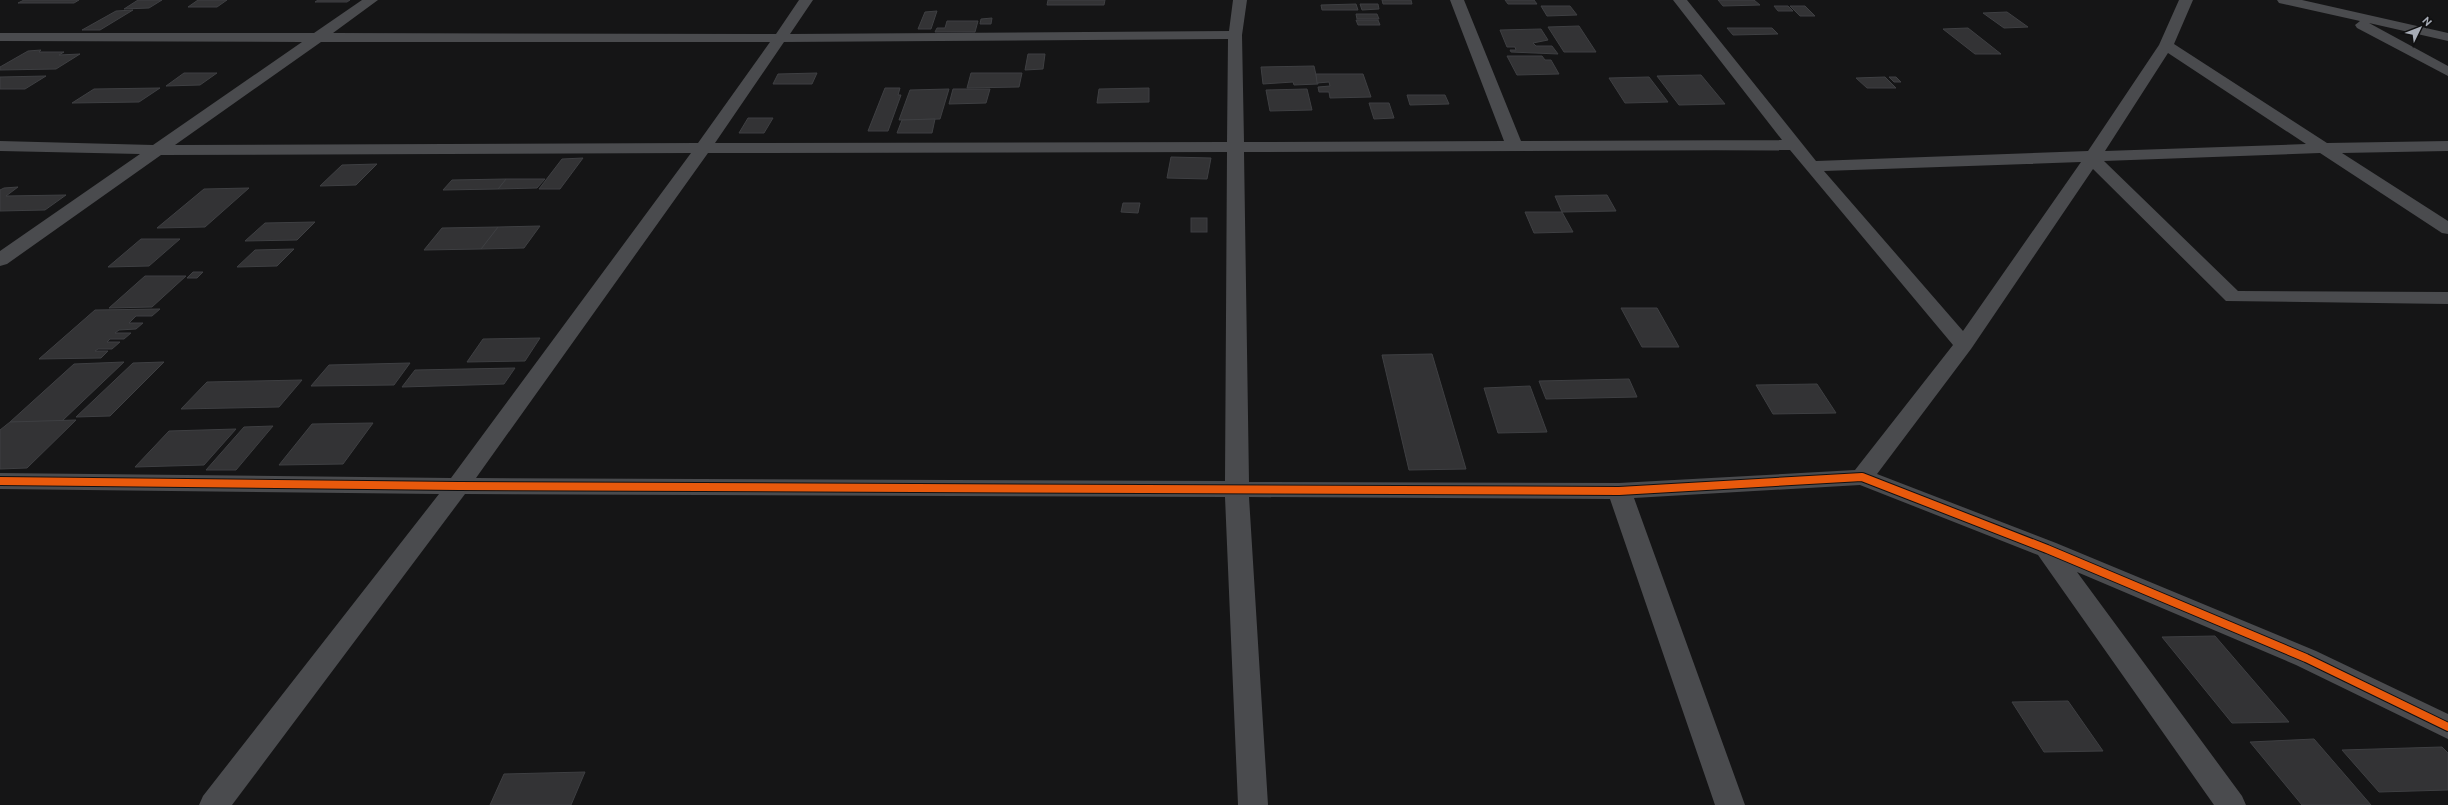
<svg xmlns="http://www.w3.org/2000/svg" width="2448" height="805" font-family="Ubuntu,sans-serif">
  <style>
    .building { fill: #333335; stroke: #3e3f42 }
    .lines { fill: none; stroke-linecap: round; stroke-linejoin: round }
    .street { fill: #4a4b4e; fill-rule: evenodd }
    .cycleway-casing { stroke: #101011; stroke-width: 10 }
    .cycleway { stroke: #e8590c; stroke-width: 8 }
  </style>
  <rect width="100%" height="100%" fill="#151516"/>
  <g class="building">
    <path d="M24,0H79L74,3H18Z"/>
    <path d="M138,0H162L149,8L124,9Z"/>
    <path d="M198,0H227L217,7H188Z"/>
    <path d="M318,0H350L347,2H315Z"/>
    <path d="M1048,0H1105L1104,5H1047Z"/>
    <path d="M1382,0H1411L1412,4H1383Z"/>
    <path d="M1505,0H1534L1537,4H1508Z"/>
    <path d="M1718,0H1754L1760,5L1723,6Z"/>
    <path d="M1356,4L1358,10H1322L1321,5Z"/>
    <path d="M1360,4H1378L1379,9L1362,10Z"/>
    <path d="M1541,6H1570L1577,15L1547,16Z"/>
    <path d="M1774,6H1788L1793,11H1778Z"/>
    <path d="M1790,6H1805L1815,16H1800Z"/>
    <path d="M133,10L100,30H82L116,11Z"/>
    <path d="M937,11L931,29H918L925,12Z"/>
    <path d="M2007,12L2028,27L2004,28L1983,13Z"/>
    <path d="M1356,14H1377L1379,19H1357Z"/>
    <path d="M992,18L991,24H980L981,19Z"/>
    <path d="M1356,20H1378L1380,25H1358Z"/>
    <path d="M947,21H978L975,32H935L937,28H945Z"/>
    <path d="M1579,26L1596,52H1564L1548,27Z"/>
    <path d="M1727,28H1772L1778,34L1733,35Z"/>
    <path d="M1968,28L2001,54H1975L1943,29Z"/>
    <path d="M1541,29L1548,40L1533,43L1536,46H1552L1558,54L1511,52L1510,50H1516L1515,47H1507L1500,30Z"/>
    <path d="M41,50L39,52H64L59,55L80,54L56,69L0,70V67L28,51Z"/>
    <path d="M1028,54H1045L1043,69L1025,70Z"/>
    <path d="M1507,56H1542L1545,60H1551L1559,74L1517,75Z"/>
    <path d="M1314,66L1318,84L1294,85L1293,82L1263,84L1261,67Z"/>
    <path d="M184,73H217L200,85L166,86Z"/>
    <path d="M817,73L812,84H773L778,74Z"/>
    <path d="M971,73H1022L1019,87L967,88Z"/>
    <path d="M1316,74H1363L1371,97L1330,98L1329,92H1319L1318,87L1330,86L1329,82L1317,83Z"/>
    <path d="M1701,75L1725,104L1679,105L1657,76Z"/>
    <path d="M46,76L25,89H0V77Z"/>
    <path d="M1649,77L1668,102L1625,103L1609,78Z"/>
    <path d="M1885,77L1896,88H1867L1856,78Z"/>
    <path d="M1889,77H1896L1901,82H1894Z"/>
    <path d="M160,88L139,102L72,103L94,89Z"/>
    <path d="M885,88H900L898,95H901L888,131H868Z"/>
    <path d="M1149,88V102L1097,103L1099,89Z"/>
    <path d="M949,89L940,119L899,120L910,90Z"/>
    <path d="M953,89H990L986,103L949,104Z"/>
    <path d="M1307,89L1312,110L1270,111L1266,90Z"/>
    <path d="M1407,95H1445L1449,104L1410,105Z"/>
    <path d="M1369,103H1389L1394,118L1374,119Z"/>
    <path d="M748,118H773L764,133H739Z"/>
    <path d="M935,119L932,133H897L902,120Z"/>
    <path d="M1171,157L1211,158L1207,179L1167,178Z"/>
    <path d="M583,158L560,189H539L562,159Z"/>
    <path d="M377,164L356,185L320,186L342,165Z"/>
    <path d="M506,179H545L537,188L498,189Z"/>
    <path d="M506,179L498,189L443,190L452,180Z"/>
    <path d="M18,187L6,196L66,195L45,210L0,211V190L4,188Z"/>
    <path d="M249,188L205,227L157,228L204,189Z"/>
    <path d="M1607,195L1616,211L1562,212L1555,196Z"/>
    <path d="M1123,203H1140L1138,213L1121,212Z"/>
    <path d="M1525,212H1562L1573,232L1534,233Z"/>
    <rect x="1191" y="218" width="16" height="14"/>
    <path d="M315,222L297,240L245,241L265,223Z"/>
    <path d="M540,226L524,248L481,249L498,227Z"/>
    <path d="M498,227L481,249L424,250L442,228Z"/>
    <path d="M141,239H180L149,266L108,267Z"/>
    <path d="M294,249L277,266L237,267L255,250Z"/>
    <path d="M193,272H203L197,278H187Z"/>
    <path d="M145,276H186L152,307L109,308Z"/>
    <path d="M1621,308H1657L1679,347H1642Z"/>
    <path d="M160,309L152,316H136L129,323H143L136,329L119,330L115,333H131L124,339H110L107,342H120L112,349H98L95,351H108L101,358L39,359L95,310Z"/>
    <path d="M540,338L525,361L467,362L483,339Z"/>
    <path d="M1432,354L1466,469L1409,470L1382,355Z"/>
    <path d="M124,362L62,421L10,422L74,364Z"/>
    <path d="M164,362L110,416L76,417L133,363Z"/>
    <path d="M410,363L394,385L311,386L329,365Z"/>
    <path d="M515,368L504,384L402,387L415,370Z"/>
    <path d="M1629,379L1637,397L1546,399L1539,381Z"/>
    <path d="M302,380L279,407L181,409L207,382Z"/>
    <path d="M1817,384L1836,413L1773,414L1756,385Z"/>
    <path d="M1530,386L1547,432L1498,433L1484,388Z"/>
    <path d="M76,420L27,468L0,469V430L10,422Z"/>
    <path d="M373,423L343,464L279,465L312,424Z"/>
    <path d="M273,426L236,470H206L244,427Z"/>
    <path d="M236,429L204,465L135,467L169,431Z"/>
    <path d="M2215,636L2289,722L2232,723L2162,637Z"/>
    <path d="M2068,701L2103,751L2044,752L2012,702Z"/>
    <path d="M2314,739L2371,805H2302L2250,742Z"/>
    <path d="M2442,747L2448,753V790L2379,792L2342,750Z"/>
    <path d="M585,772L571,805H490L504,774Z"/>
  </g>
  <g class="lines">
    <g class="street">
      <path d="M362,0H378L333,33L776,34L799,0H813L790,34L1229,31L1233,0H1247L1242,35L1244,142L1504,141L1450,0H1464L1521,141L1782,140L1673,0H1687L1816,161L2088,151L2159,45L2179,0H2193L2174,44L2327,143L2448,141V151L2342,153L2448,221V234L2442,233L2320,153L2104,161L2238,291L2448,292V304L2226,301L2093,169L1971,349L1877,474L2056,543L2316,651L2448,714V739L2296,665L2077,572L2242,796L2246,805H2214L2038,555L1860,485L1634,498L1745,805H1715L1610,499L1249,497L1268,805H1238L1225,497L465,494L232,805H199L203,796L439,494L0,489V473L451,478L691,153L161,155L7,264L0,266V251L140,154L0,151V141L153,145L302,42L0,41V33H314ZM1228,39L1227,142L715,143L784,42ZM321,42H770L698,143L175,145ZM2168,53L2306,144L2105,151ZM1790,150L1953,345L1855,470L1619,483L1249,482L1244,152ZM1227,152L1225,481L476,478L708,153ZM2081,162L1963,331L1824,171Z"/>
      <path d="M2277,0H2302L2448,33V41L2369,23L2448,66V76L2357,28L2355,25L2360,21L2279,3Z"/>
    </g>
    <defs>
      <path id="cycleway" d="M0,481L458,486L1619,491L1862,477L2047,549L2306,658L2448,727"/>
    </defs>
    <use href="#cycleway" class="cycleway-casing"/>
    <use href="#cycleway" class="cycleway"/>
  </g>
  <g transform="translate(2420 28) rotate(47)" stroke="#101011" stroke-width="3" paint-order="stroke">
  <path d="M0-3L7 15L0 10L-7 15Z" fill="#a7acb6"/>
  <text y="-6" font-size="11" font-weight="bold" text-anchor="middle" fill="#a7acb6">N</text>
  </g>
</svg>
